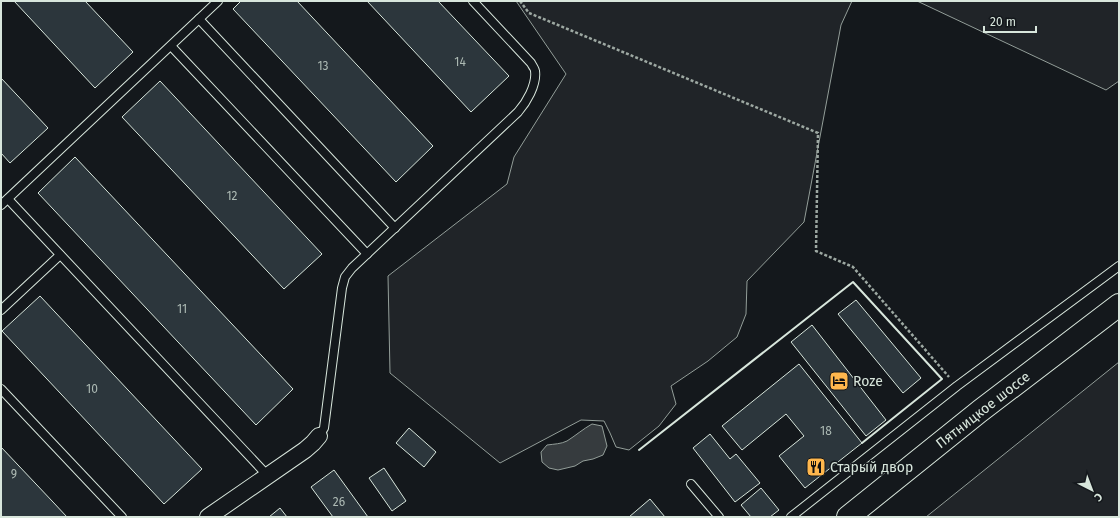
<svg xmlns="http://www.w3.org/2000/svg" width="1120" height="518" font-family="'Fira Sans',sans-serif">
  <style>
    .green { fill: #202428; stroke: #939e99 }
    .water { fill: #363b3e; stroke: #939e99 }
    .building { fill: #2c363c; stroke: #d8e6dc }
    .lines { fill: none; stroke-linecap: round; stroke-linejoin: round }
    .lane-casing { stroke: #d8e6dc; stroke-width: 10 }
    .street-casing { stroke: #d8e6dc; stroke-width: 18 }
    .primary-casing { stroke: #d8e6dc; stroke-width: 24 }
    .path { stroke: #9da8a2; stroke-width: 2.5; stroke-dasharray: 3 2; stroke-linecap: butt }
    .lane { stroke: #14181c; stroke-width: 8 }
    .street { stroke: #14181c; stroke-width: 16 }
    .primary { stroke: #14181c; stroke-width: 22 }
    .wall { stroke: #d8e6dc; stroke-width: 2 }
    .labels { text-anchor: middle; dominant-baseline: central; stroke-width: 3; stroke-linejoin: round; paint-order: stroke }
    .number-label { font-size: 12px; fill: #adbab4 }
    .poi-label { font-size: 14px; fill: #d8e6dc; stroke: #14181c; text-anchor: start }
    .street-label { font-size: 14px; fill: #d8e6dc; stroke: #14181c }
  </style>
  <rect width="100%" height="100%" fill="#14181c"/>
  <g class="green">
    <path d="M516,1H852L841,25L804,222L747,281L746,314L737,337L708,361L671,386L676,404L659,426L629,450L616,447L610,433L604,421L581,420L500,463L390,373L388,276L507,184L514,157L566,74Z"/>
    <path d="M917,1H1119V81L1106,90Z"/>
    <path d="M1119,362V517H926Z"/>
  </g>
  <path class="water" d="M592,424L602,426L607,446L603,455L593,459L583,461L575,466L558,470L549,468L542,462L541,452L547,445C554,444 561,444 567,441C575,436 583,429 592,424Z"/>
  <g class="building">
    <path d="M14,1H85L133,52L95,88Z"/>
    <path d="M241,1H297L433,146L396,182L233,9Z"/>
    <path d="M367,1H438L509,76L471,112Z"/>
    <path d="M1,78L48,128L10,163L1,153Z"/>
    <path d="M160,81L322,254L284,289L122,117Z"/>
    <path d="M75,157L293,389L256,425L38,193Z"/>
    <path d="M40,296L202,469L164,504L2,331Z"/>
    <path d="M856,300L921,378L903,393L838,314Z"/>
    <path d="M812,325L886,420L866,436L791,342Z"/>
    <path d="M799,364L862,443L805,488L779,456L804,436L786,414L742,450L722,426Z"/>
    <path d="M409,428L436,452L424,467L396,443Z"/>
    <path d="M710,434L730,459L736,454L760,483L735,502L693,448Z"/>
    <path d="M1,447L53,502L67,517H1Z"/>
    <path d="M384,468L406,501L392,511L369,478Z"/>
    <path d="M334,470L368,517H333L311,487Z"/>
    <path d="M761,488L779,510L770,517H751L741,505Z"/>
    <path d="M650,499L665,517H629Z"/>
    <path d="M280,508L287,517H269Z"/>
  </g>
  <g class="lines">
    <defs>
      <g id="lane">
        <path d="M199,19L395,228"/>
        <path d="M171,46L367,254"/>
        <path d="M8,199L268,476"/>
        <path d="M1,205L218,1"/>
        <path d="M1,310L60,255"/>
        <path d="M1,389L122,517"/>
        <path d="M319,436L324,428L342,288L345,277L352,268L518,112C526,103 537,85 535,71C535,69 532,65 531,63L473,1"/>
        <path d="M691,484L719,517"/>
        <path d="M791,517L957,386L1119,266"/>
      </g>
      <path id="street" d="M208,517L305,450L313,443L319,436"/>
      <path id="primary" d="M848,517L980,411L1119,305"/>
    </defs>
    <use href="#lane" class="lane-casing"/>
    <use href="#street" class="street-casing"/>
    <use href="#primary" class="primary-casing"/>
    <path class="path" d="M520,1L529,13L818,133L816,251L853,267L949,377"/>
    <use href="#lane" class="lane"/>
    <use href="#street" class="street"/>
    <use href="#primary" class="primary"/>
    <path class="wall" d="M639,450L853,282L942,379L862,443"/>
  </g>
  <defs>
    <symbol id="hotel-square" viewBox="-11 -11 22 22"><rect x="-9" y="-9" width="18" height="18" rx="4" fill="#ffb74d" stroke="#14181c"/><path d="M-6-4.5h1.5V1H6V5H4.5V3h-9V5H-6ZM-4 0a1.8 1.8 0 1 1 3.6 0ZM.5 0V-2.5h3Q6-2.5 6 0Z" fill="#111"/></symbol>
    <symbol id="restaurant-square" viewBox="-11 -11 22 22"><rect x="-9" y="-9" width="18" height="18" rx="4" fill="#ffb74d" stroke="#14181c"/><path d="M-5-6h1v4h1v-4h1v4h1v-4h1v5L-1.5 .5V6h-2V.5L-5-1ZM5-6V6H3V1.5H1.5Q1.5-4 5-6Z" fill="#111"/></symbol>
  </defs>
  <g fill-rule="evenodd">
    <use href="#hotel-square" x="828" y="370" width="22" height="22"/>
    <use href="#restaurant-square" x="805" y="456" width="22" height="22"/>
  </g>
  <g class="labels">
    <g class="number-label">
      <text x="460" y="62">14</text>
      <text x="323" y="66">13</text>
      <text x="232" y="196">12</text>
      <text x="182" y="309">11</text>
      <text x="92" y="389">10</text>
      <text x="826" y="431">18</text>
      <text x="14" y="474">9</text>
      <text x="339" y="502">26</text>
    </g>
    <g class="poi-label">
      <text x="853" y="381">Roze</text>
      <text x="830" y="467">Старый двор</text>
    </g>
    <g class="street-label">
      <text transform="translate(983 410) rotate(-38)">Пятницкое шоссе</text>
    </g>
  </g>
  <rect width="1120" height="518" fill="none" stroke="#d8e6dc" stroke-width="4"/>
  <g transform="translate(1092 490) rotate(138)" stroke="#14181c" stroke-width="3" paint-order="stroke">
  <path d="M0-3L7 15L0 10L-7 15Z" fill="#d8e6dc"/>
  <text y="-6" font-size="11" font-weight="bold" text-anchor="middle" fill="#d8e6dc">С</text>
  </g>
  <path d="M984 26v6h52v-6" fill="none" stroke="#d8e6dc" stroke-width="2"/>
  <text x="990" y="26" font-size="12" fill="#d8e6dc" stroke="#14181c" stroke-width="3" paint-order="stroke">20 m</text>
</svg>
